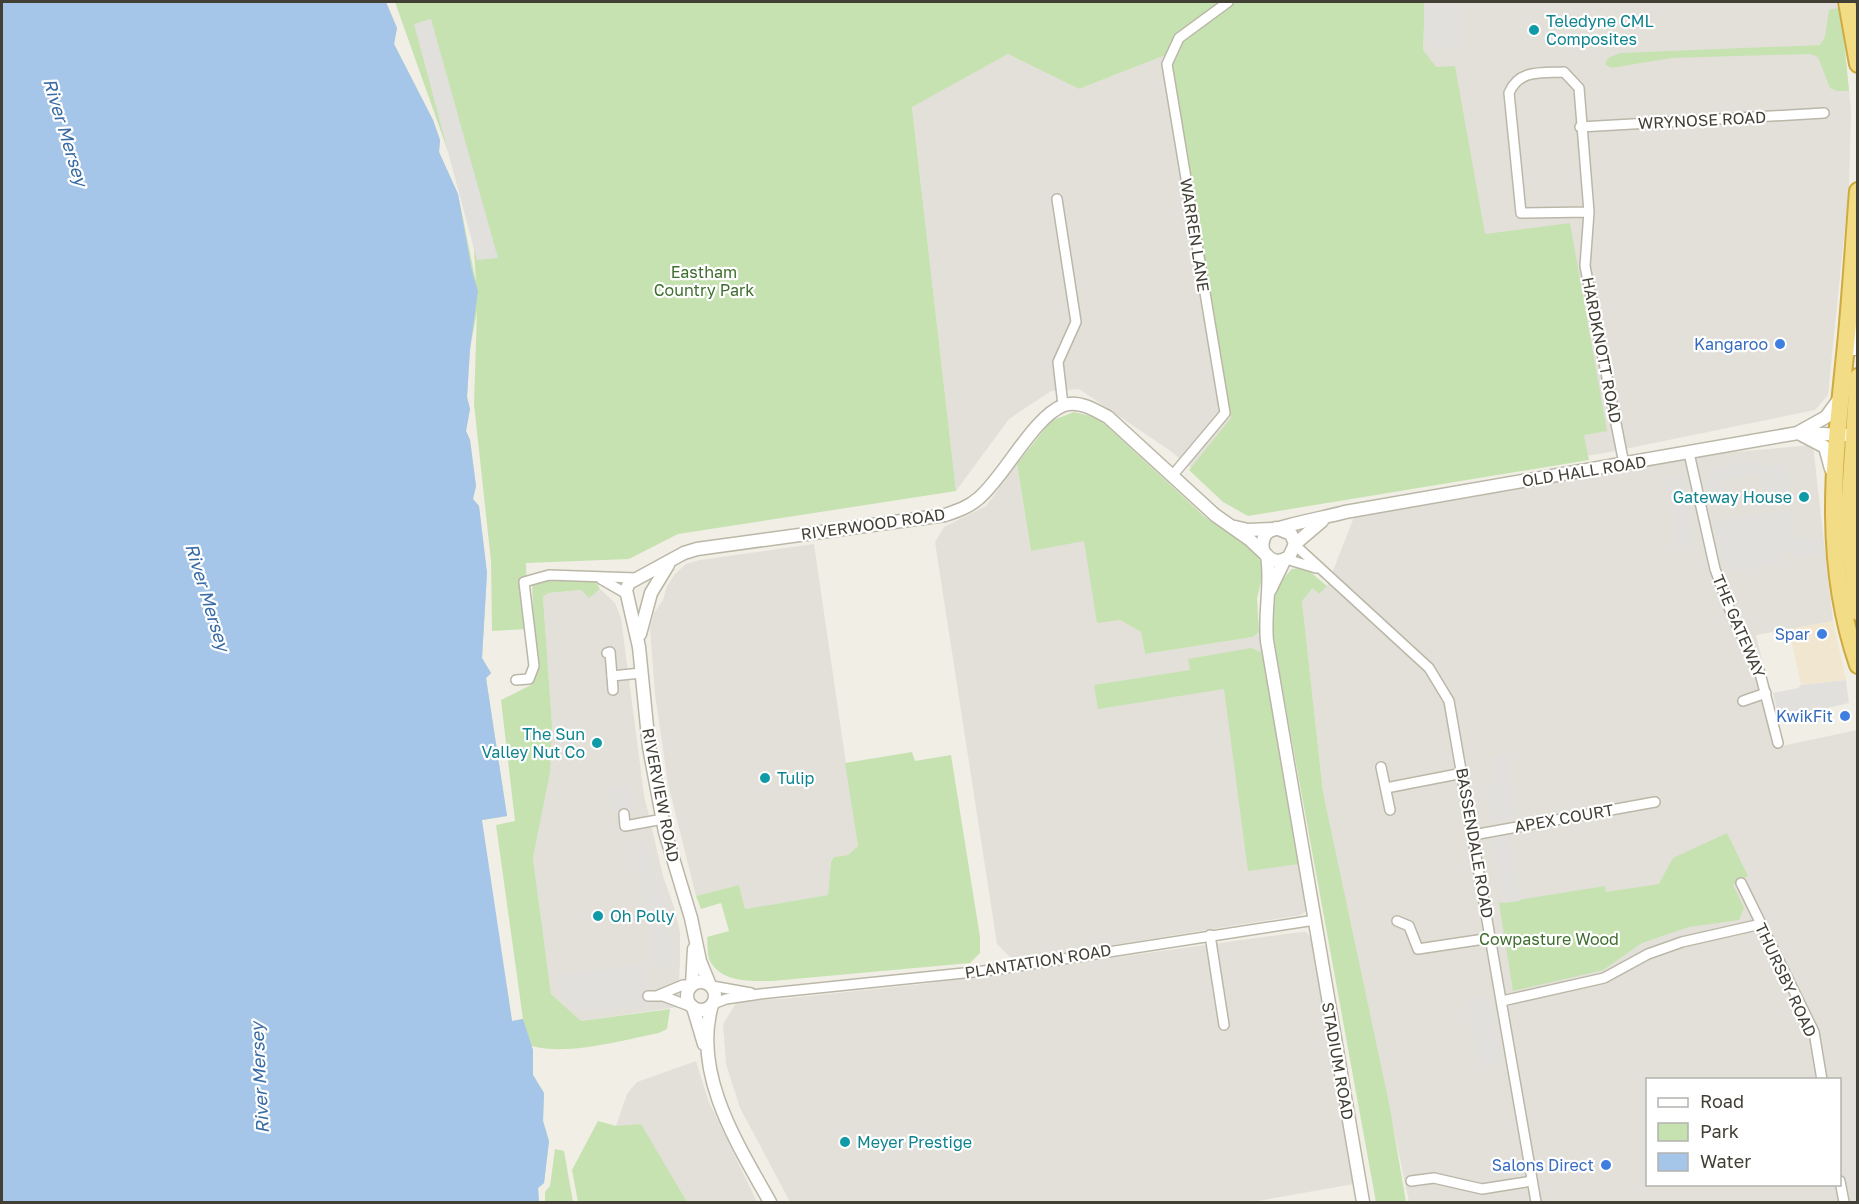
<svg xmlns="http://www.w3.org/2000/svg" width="1859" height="1204" font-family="'Golos Text',sans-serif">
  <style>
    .commercial { fill: #f1e7d1 }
    .industrial { fill: #e3e0da; fill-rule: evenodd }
    .green { fill: #c6e2b1 }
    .parking { fill: #e2e0dd }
    .water { fill: #a6c6e9 }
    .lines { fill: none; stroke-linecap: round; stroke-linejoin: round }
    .minor-casing { stroke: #bbb7a8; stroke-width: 12 }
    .tertiary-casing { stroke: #bbb7a8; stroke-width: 15 }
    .trunk-casing { stroke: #ceaa41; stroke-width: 20 }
    .minor { stroke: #fff; stroke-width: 9 }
    .tertiary { stroke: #fff; stroke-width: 12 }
    .trunk { stroke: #f2dc85; stroke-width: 16 }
    .culture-dot { fill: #0f9aa8; stroke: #fff; stroke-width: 2 }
    .shop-dot { fill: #3f7fe0; stroke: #fff; stroke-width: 2 }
    .labels { text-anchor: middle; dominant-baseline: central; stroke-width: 4.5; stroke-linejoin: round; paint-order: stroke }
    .culture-label { font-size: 16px; fill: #0d838f; stroke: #fff; text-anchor: start }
    .street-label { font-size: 16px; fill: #423f35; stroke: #fff }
    .park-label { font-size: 16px; fill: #3f6e2e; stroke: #fff }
    .shop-label { font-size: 16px; fill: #366cbe; stroke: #fff; text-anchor: end }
    .water-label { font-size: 18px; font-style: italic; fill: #396ba4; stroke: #fff }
  </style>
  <rect width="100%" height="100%" fill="#f1eee5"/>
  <path class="commercial" d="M1833,621L1846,680L1801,685L1789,629Z"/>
  <g class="industrial">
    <path d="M1425,2H1836L1843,31L1851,110L1849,187L1828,395L1815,410L1605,453L1241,510L1172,452L1079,389L1051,391L1009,419L956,491L912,106L1008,54L1079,89L1163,56L1207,80L1423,50Z"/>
    <path d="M1813,445L1833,621L1756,635L1782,746L1857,730V1202H1409L1323,792L1302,601L1313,588L1327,586L1354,517L1722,453ZM1648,1080H1840V1184H1648Z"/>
    <path d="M1017,464L1031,551L1084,540L1120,620L1141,632L1145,654L1253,637L1259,632L1299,864L1306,911L1301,915L1031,958L1010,957L997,944L935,542L944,527L986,506Z"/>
    <path d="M814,544L858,846L848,855L834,857L831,860L828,895L745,909L739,885L696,896L668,784L655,694L650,629L654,613L663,600L667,586L675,574L686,564L700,560Z"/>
    <path d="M600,589L615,603L621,618L644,795L663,876L675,910L680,932V962L678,1007L581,1021L551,994L533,858L549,774L552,725L543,597L548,593L582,590L589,597Z"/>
    <path d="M1300,932H1306L1311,937L1354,1184L1252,1202H790L740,1108L726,1064L723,1024L738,1000L781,999L923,984Z"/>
    <path d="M696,1061L708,1100L757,1202H687L616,1126L627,1094L637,1082Z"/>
  </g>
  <g class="green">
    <path d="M386,2L397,28L394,44L433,120L440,140L439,152L458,194L476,282L472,219L395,2H1425L1423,50L1436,67L1455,66L1485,234L1570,223L1607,431L1584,435L1589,460L1248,516L1223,502L1189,470L1231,418L1169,59L1163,56L1079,89L1008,54L912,107L956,491L678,534L629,559L526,563L528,629L492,631L491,561L474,404L477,311L470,349L467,397L470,409L466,431L470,440L476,486L473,499L479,506L487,573L482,658L491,673L486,678L507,816L482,820Z"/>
    <path d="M1838,8L1843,31L1849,91H1837L1830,88L1818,57L1810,54L1671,58L1611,68L1605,64L1608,58L1620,53L1820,45L1825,37L1829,10Z"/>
    <path d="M1074,412L1098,418L1205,517L1253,549L1262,564L1263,575L1257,598L1259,632L1253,637L1145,654L1141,632L1120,620L1097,623L1084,541L1031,551L1017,464L1051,421Z"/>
    <path d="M1300,568L1309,571L1327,586L1319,594L1313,588L1302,601L1323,792L1390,1108L1406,1202H1376L1279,670C1274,635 1263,596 1292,569Z"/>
    <path d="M565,578L595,580L600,589L589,598L581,590L548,593L543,597L552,725L550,772L533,858L551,994L581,1021L670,1009L667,1029L659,1033C623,1040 568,1056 532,1046L533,1075L544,1093L543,1121L549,1141L544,1183L538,1188L539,1202H479L507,987L512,1021L523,1019L496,825L515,821L501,700L533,684L535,659L532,581Z"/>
    <path d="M1251,648L1263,653L1299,864L1248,871L1224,689L1098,709L1094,685L1190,670L1188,659Z"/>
    <path d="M912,752L915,761L951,755L980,937V953L970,963L772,981C751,981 722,983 710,961C707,956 708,944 707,937L729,931L721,903L701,909L696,896L739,885L745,909L828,895L831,861L834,857L848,855L858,846L845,763Z"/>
    <path d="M1727,833L1748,876L1733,885L1744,908L1739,920L1689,927L1642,943L1603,970L1513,991L1499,903L1605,886L1606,892L1659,884L1673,858Z"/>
    <path d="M598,1121L616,1126L641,1124L687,1202H578L572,1170Z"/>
    <path d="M555,1149L564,1151L573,1202H545V1192L550,1186Z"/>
  </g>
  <g class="parking">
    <path d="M1424,2H1458L1461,48L1430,47L1429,41H1424Z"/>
    <path d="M431,19L498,258L477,260L414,24Z"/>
    <path d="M1760,460L1762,467L1786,466L1791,495L1764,496L1762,473L1721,481L1724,504L1711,506L1706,479L1711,478L1710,469Z"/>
    <path d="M1682,475L1694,543L1675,547L1672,535L1676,534L1666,478Z"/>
    <path d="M1791,510V538L1821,539V556L1792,557L1789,551L1780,556V562L1731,572L1730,566L1725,567L1713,521Z"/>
    <path d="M1846,680L1849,703L1779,719L1773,693L1798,688L1801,685Z"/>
    <path d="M1507,754L1517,818L1492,822L1486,783L1497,781L1494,756Z"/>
    <path d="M631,785L634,812L613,814L610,788Z"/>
    <path d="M1509,837L1520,901L1503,903L1492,839Z"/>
    <path d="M649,841L654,876L660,875L665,906L659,908L661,926H668L674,965L654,968L636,843Z"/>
    <path d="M643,965L649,1005L583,1013L558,996L556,975Z"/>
    <path d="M1489,996L1502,1061L1480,1066L1467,1000Z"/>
  </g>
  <path class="water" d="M2,2H386L397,28L394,44L433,120L440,140L439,152L458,194L472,271L478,291L470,349L467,397L470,409L466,431L470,440L476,486L473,499L479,506L487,573L482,658L491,673L486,678L507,816L482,820L512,1021L523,1019L533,1050V1075L544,1093L543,1121L549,1141L544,1183L538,1188L539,1202H2Z"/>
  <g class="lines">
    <defs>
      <g id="minor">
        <path d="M1580,127L1824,113"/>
        <path d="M1057,199L1076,322L1058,362L1063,405"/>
        <path d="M1589,212L1521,213L1509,93C1519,69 1542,73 1564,72L1579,88L1589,212L1585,266L1624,464"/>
        <path d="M1689,453L1715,569L1731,613L1760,673L1778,743"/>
        <path d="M1172,476L1225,413L1167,64L1179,38L1228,2"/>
        <path d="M1295,545L1429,668L1449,701L1536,1202"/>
        <path d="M1286,559L1316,568"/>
        <path d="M601,579L627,594"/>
        <path d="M607,653L610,652L612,676"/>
        <path d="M516,680L529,679L534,666L524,582L549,575L636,578"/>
        <path d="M613,690L612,676L641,673"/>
        <path d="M1743,701L1766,693"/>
        <path d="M1381,767L1390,810"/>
        <path d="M1386,788L1463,773"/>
        <path d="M624,814L625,826L663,819"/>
        <path d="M1473,835L1655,802"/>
        <path d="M1741,883L1814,1032L1822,1080"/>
        <path d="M1397,921L1409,926L1418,949L1491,938"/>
        <path d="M1210,935L1224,1025"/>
        <path d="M712,986L751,993"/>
        <path d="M659,995L683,985H692"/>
        <path d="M648,996H663L692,1007"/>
        <path d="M1502,1001L1604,978L1648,954L1682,942L1761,924"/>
        <path d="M713,1004L726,999L760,994L993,970L1315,920"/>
        <path d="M1411,1181L1434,1178L1482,1189L1532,1181"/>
        <path d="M1840,1181L1844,1202"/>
      </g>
      <g id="tertiary">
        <path d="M1854,349L1858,316"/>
        <path d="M1799,432L1826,417L1840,398"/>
        <path d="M1802,435L1825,447L1831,469"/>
        <path d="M1235,527L1248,530L1275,529"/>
        <path d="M1276,528L1291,534L1295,544L1289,557C1279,564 1269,561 1263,550C1262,544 1262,538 1267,533C1273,527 1332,516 1345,512L1798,433L1846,435"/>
        <path d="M1295,544L1322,521"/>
        <path d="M1267,556C1272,584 1264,612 1267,641L1363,1202"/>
        <path d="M1270,590L1285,559"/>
        <path d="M640,634L651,593L668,565"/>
        <circle cx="701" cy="996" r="14"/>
        <path d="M709,983L700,961L691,918L665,832L649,747L639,647L626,590L629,583L684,553L697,549L945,515C957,511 969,507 979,498C1005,476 1033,417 1064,405C1079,400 1095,410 1108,417L1215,515L1249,539L1266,555"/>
        <path d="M692,985L694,949"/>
        <path d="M712,1005C692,1074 738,1145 770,1202"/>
        <path d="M693,1007L704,1044"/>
      </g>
      <g id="trunk">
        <path d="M1847,2L1858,64"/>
        <path d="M1858,191C1854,242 1851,294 1846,345C1835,455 1821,557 1858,665"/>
        <path d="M1858,377L1848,527L1858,612"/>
      </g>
    </defs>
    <use href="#minor" class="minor-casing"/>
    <use href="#tertiary" class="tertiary-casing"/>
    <use href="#trunk" class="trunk-casing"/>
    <use href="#minor" class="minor"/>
    <use href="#tertiary" class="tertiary"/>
    <use href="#trunk" class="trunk"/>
  </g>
  <g class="culture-dot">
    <circle cx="1534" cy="30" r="6"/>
    <circle cx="1804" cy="497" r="6"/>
    <circle cx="597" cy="743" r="6"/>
    <circle cx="765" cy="778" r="6"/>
    <circle cx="598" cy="916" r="6"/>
    <circle cx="845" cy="1142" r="6"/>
  </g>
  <g class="shop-dot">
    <circle cx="1780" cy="344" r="6"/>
    <circle cx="1822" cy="634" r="6"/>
    <circle cx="1845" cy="716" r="6"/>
    <circle cx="1606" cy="1165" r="6"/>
  </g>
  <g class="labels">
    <g class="culture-label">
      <text x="1546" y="21">Teledyne CML<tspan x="1546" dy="18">Composites</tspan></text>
      <text x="1792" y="497" text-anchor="end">Gateway House</text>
      <text x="585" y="734" text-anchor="end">The Sun<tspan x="585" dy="18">Valley Nut Co</tspan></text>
      <text x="777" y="778">Tulip</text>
      <text x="610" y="916">Oh Polly</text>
      <text x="857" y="1142">Meyer Prestige</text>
    </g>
    <g class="street-label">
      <text transform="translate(1702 120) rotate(-3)">WRYNOSE ROAD</text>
      <text transform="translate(1195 235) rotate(81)">WARREN LANE</text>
      <text transform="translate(1602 350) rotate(79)">HARDKNOTT ROAD</text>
      <text transform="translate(1584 471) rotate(-9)">OLD HALL ROAD</text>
      <text transform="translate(873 524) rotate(-8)">RIVERWOOD ROAD</text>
      <text transform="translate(1739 626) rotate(67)">THE GATEWAY</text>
      <text transform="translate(661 795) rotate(79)">RIVERVIEW ROAD</text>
      <text transform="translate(1564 818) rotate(-10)">APEX COURT</text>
      <text transform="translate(1475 843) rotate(80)">BASSENDALE ROAD</text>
      <text transform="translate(1038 961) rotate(-9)">PLANTATION ROAD</text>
      <text transform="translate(1786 980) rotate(65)">THURSBY ROAD</text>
      <text transform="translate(1338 1061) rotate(80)">STADIUM ROAD</text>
    </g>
    <g class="park-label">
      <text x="704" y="272">Eastham<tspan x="704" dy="18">Country Park</tspan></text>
      <text x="1549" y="939">Cowpasture Wood</text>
    </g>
    <g class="shop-label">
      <text x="1768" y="344">Kangaroo</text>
      <text x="1810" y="634">Spar</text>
      <text x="1833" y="716">KwikFit</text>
      <text x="1594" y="1165">Salons Direct</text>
    </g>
    <g class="water-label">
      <text transform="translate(66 132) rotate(73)">River Mersey</text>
      <text transform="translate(208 597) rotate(73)">River Mersey</text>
      <text transform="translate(259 1078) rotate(-93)">River Mersey</text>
    </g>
  </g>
  <rect width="1859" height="1204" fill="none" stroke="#423f35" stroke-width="6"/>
  <rect x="1646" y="1078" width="195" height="108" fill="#ffffff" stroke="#b3b2ae" stroke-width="1.5"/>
  <rect x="1658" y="1098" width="30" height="9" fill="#ffffff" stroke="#b3b2ae" stroke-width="1.5"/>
  <text x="1700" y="1108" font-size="18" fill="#423f35">Road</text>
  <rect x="1658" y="1123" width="30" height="18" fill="#c6e2b1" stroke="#b3b2ae" stroke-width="1.5"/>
  <text x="1700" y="1138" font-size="18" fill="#423f35">Park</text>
  <rect x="1658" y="1153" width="30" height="18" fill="#a6c6e9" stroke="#b3b2ae" stroke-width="1.5"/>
  <text x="1700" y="1168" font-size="18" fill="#423f35">Water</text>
</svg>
